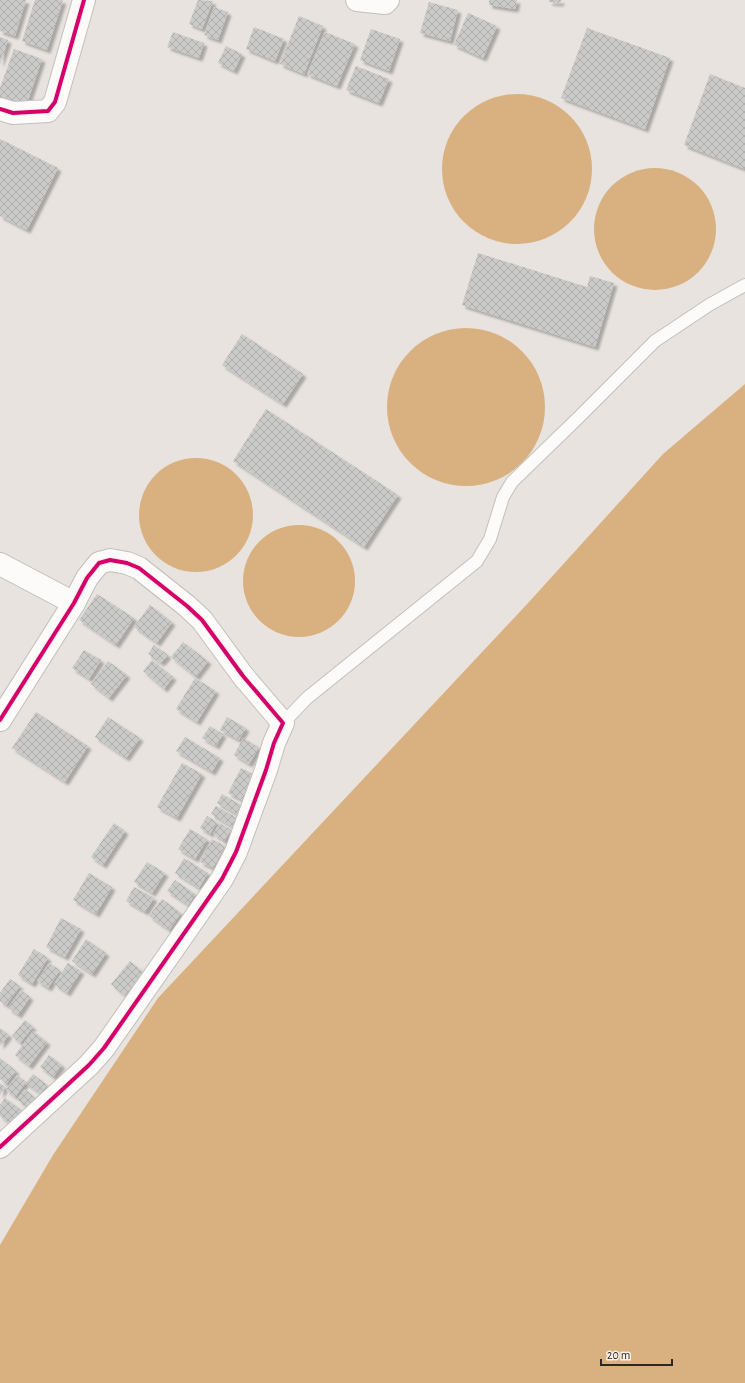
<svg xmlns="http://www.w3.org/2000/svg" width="745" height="1383" font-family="'Alegreya Sans',sans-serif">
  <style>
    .water { fill: #d9b181 }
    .building { fill: url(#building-cross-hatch); filter: url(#shadow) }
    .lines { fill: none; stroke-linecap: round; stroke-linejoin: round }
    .service-casing { stroke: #c3bfbb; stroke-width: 14 }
    .minor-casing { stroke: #c3bfbb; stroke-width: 24 }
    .service { stroke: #fcfbfa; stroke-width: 12 }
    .minor { stroke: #fcfbfa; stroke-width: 22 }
    .cycleway-casing { stroke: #faf1e6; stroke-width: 6 }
    .cycleway { stroke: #d6006c; stroke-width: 4 }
  </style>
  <defs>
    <pattern id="building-cross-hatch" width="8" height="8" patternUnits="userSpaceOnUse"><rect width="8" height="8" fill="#cacac9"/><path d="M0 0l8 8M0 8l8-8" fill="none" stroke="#aeaeac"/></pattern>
    <filter id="shadow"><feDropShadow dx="3.5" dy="3.5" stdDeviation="1" flood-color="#0004"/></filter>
  </defs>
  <rect width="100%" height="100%" fill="#e8e3de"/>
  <g class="water">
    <circle cx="517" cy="169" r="75"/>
    <circle cx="655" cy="229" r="61"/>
    <circle cx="466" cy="407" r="79"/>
    <path d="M745,384V1383H0V1245L53,1155L158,998L529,602L663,454Z"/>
    <circle cx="196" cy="515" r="57"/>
    <circle cx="299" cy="581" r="56"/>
  </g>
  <g class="building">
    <path d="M0,0H26L15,36L0,31Z"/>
    <path d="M35,0H63L47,50L22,41Z"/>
    <path d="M198,0L213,1L202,29L189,24Z"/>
    <path d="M489,0H517L515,9L489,5Z"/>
    <path d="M549,0H561L560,3L549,2Z"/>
    <path d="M429,2L458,10L450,41L420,33Z"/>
    <path d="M214,7L228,12L218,40L204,35Z"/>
    <path d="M468,13L497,26L483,58L454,45Z"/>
    <path d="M299,16L323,26L304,74L280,64Z"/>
    <path d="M254,27L284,39L275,61L246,49Z"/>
    <path d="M587,28L670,58L645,129L561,98Z"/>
    <path d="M371,29L400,39L389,71L360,60Z"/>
    <path d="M173,32L204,43L199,58L167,47Z"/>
    <path d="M325,32L355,44L337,86L307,74Z"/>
    <path d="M0,37L8,40L0,64Z"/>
    <path d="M226,46L242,54L234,71L218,63Z"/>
    <path d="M14,49L42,59L24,112L0,103V88Z"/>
    <path d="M356,66L389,79L379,103L346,90Z"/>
    <path d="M710,74L745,88V169L684,145Z"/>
    <path d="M0,139L58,168L27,230L0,216Z"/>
    <path d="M478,253L587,287L590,276L614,283L595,347L462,305Z"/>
    <path d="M242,334L303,374L283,404L222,365Z"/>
    <path d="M266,409L398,495L364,547L233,461Z"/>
    <path d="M97,594L134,618L116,645L79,620Z"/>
    <path d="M150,605L172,622L157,643L134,627Z"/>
    <path d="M183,642L208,661L196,677L171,657Z"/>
    <path d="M154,645L168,655L161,663L148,654Z"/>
    <path d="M84,650L101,660L89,679L72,668Z"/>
    <path d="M152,660L173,677L164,689L143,671Z"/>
    <path d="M108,661L127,675L109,698L91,684Z"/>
    <path d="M195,678L216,691L197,722L176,709Z"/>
    <path d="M36,712L88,746L65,782L12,748Z"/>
    <path d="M108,717L140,738L126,758L95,737Z"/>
    <path d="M227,717L246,728L239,740L220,730Z"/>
    <path d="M210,726L223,734L216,746L202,738Z"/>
    <path d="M185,737L220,758L212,772L176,751Z"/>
    <path d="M243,738L259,747L249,764L234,755Z"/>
    <path d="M182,763L202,774L177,818L157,807Z"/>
    <path d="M241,768L257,776L244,801L228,793Z"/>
    <path d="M222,794L246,808L242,817L217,803Z"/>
    <path d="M216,806L239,819L234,828L211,814Z"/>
    <path d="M207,816L217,822L210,834L200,828Z"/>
    <path d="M114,823L125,831L103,865L91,857Z"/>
    <path d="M220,823L231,830L224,841L213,834Z"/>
    <path d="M190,829L207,839L195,859L178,849Z"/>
    <path d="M212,839L225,846L213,868L200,862Z"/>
    <path d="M184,858L208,873L199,888L175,873Z"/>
    <path d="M147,862L165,873L152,893L134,882Z"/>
    <path d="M89,873L112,887L96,914L73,900Z"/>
    <path d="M175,880L195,894L188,905L167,891Z"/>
    <path d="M134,887L154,898L145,912L126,901Z"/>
    <path d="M162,899L181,913L169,930L149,916Z"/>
    <path d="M61,918L81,929L65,957L46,947Z"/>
    <path d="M86,939L106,953L92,974L72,961Z"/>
    <path d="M34,949L48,958L32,984L18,975Z"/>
    <path d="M130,961L146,975L127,998L111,984Z"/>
    <path d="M49,963L60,970L48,988L37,981Z"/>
    <path d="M68,963L81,971L67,993L54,984Z"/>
    <path d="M10,979L20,986L6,1005L0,1001V993Z"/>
    <path d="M21,990L30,997L18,1015L8,1008Z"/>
    <path d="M25,1020L33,1027L20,1043L12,1036Z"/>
    <path d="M0,1028L9,1035L0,1046Z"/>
    <path d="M33,1031L47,1042L29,1066L15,1055Z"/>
    <path d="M49,1055L62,1065L53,1077L40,1067Z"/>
    <path d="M0,1058L16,1071L6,1084L0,1079Z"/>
    <path d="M33,1074L47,1085L40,1094L26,1083Z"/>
    <path d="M17,1075L26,1082L15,1097L6,1090Z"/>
    <path d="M0,1083L5,1087L0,1095Z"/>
    <path d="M25,1089L36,1099L28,1109L17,1099Z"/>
    <path d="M5,1098L23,1111L13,1126L0,1116V1105Z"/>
  </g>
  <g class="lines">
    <defs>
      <path id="service" d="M283,723L307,698L477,561L490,539L503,497L512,482L579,417L655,341L709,305L745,285"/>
      <g id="minor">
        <path d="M357,0L385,3L388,0"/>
        <path d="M0,109L13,113L48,111L55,102L84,0"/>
        <path d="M0,564L74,603"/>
        <path d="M0,720L74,603L87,578L99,563L110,560L127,563L139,568L187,606L202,620L243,676L283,723L274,743L266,770L236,852L222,879L104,1048L89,1065L0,1147"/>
      </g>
    </defs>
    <use href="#service" class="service-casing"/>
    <use href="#minor" class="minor-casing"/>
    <use href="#service" class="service"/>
    <use href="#minor" class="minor"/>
    <defs>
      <g id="cycleway">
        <path d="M0,109L13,113L48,111L55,102L84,0"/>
        <path d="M0,720L74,603L87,578L99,563L110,560L127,563L139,568L187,606L202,620L243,676L283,723L274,743L266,770L236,852L222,879L104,1048L89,1065L0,1147"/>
      </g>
    </defs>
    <use href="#cycleway" class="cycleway-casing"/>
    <use href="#cycleway" class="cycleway"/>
  </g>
  <path d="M601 1359v6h71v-6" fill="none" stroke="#2c2824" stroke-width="2"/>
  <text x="607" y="1359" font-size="12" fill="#2c2824" stroke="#faf1e6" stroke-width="3" paint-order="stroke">20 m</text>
</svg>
